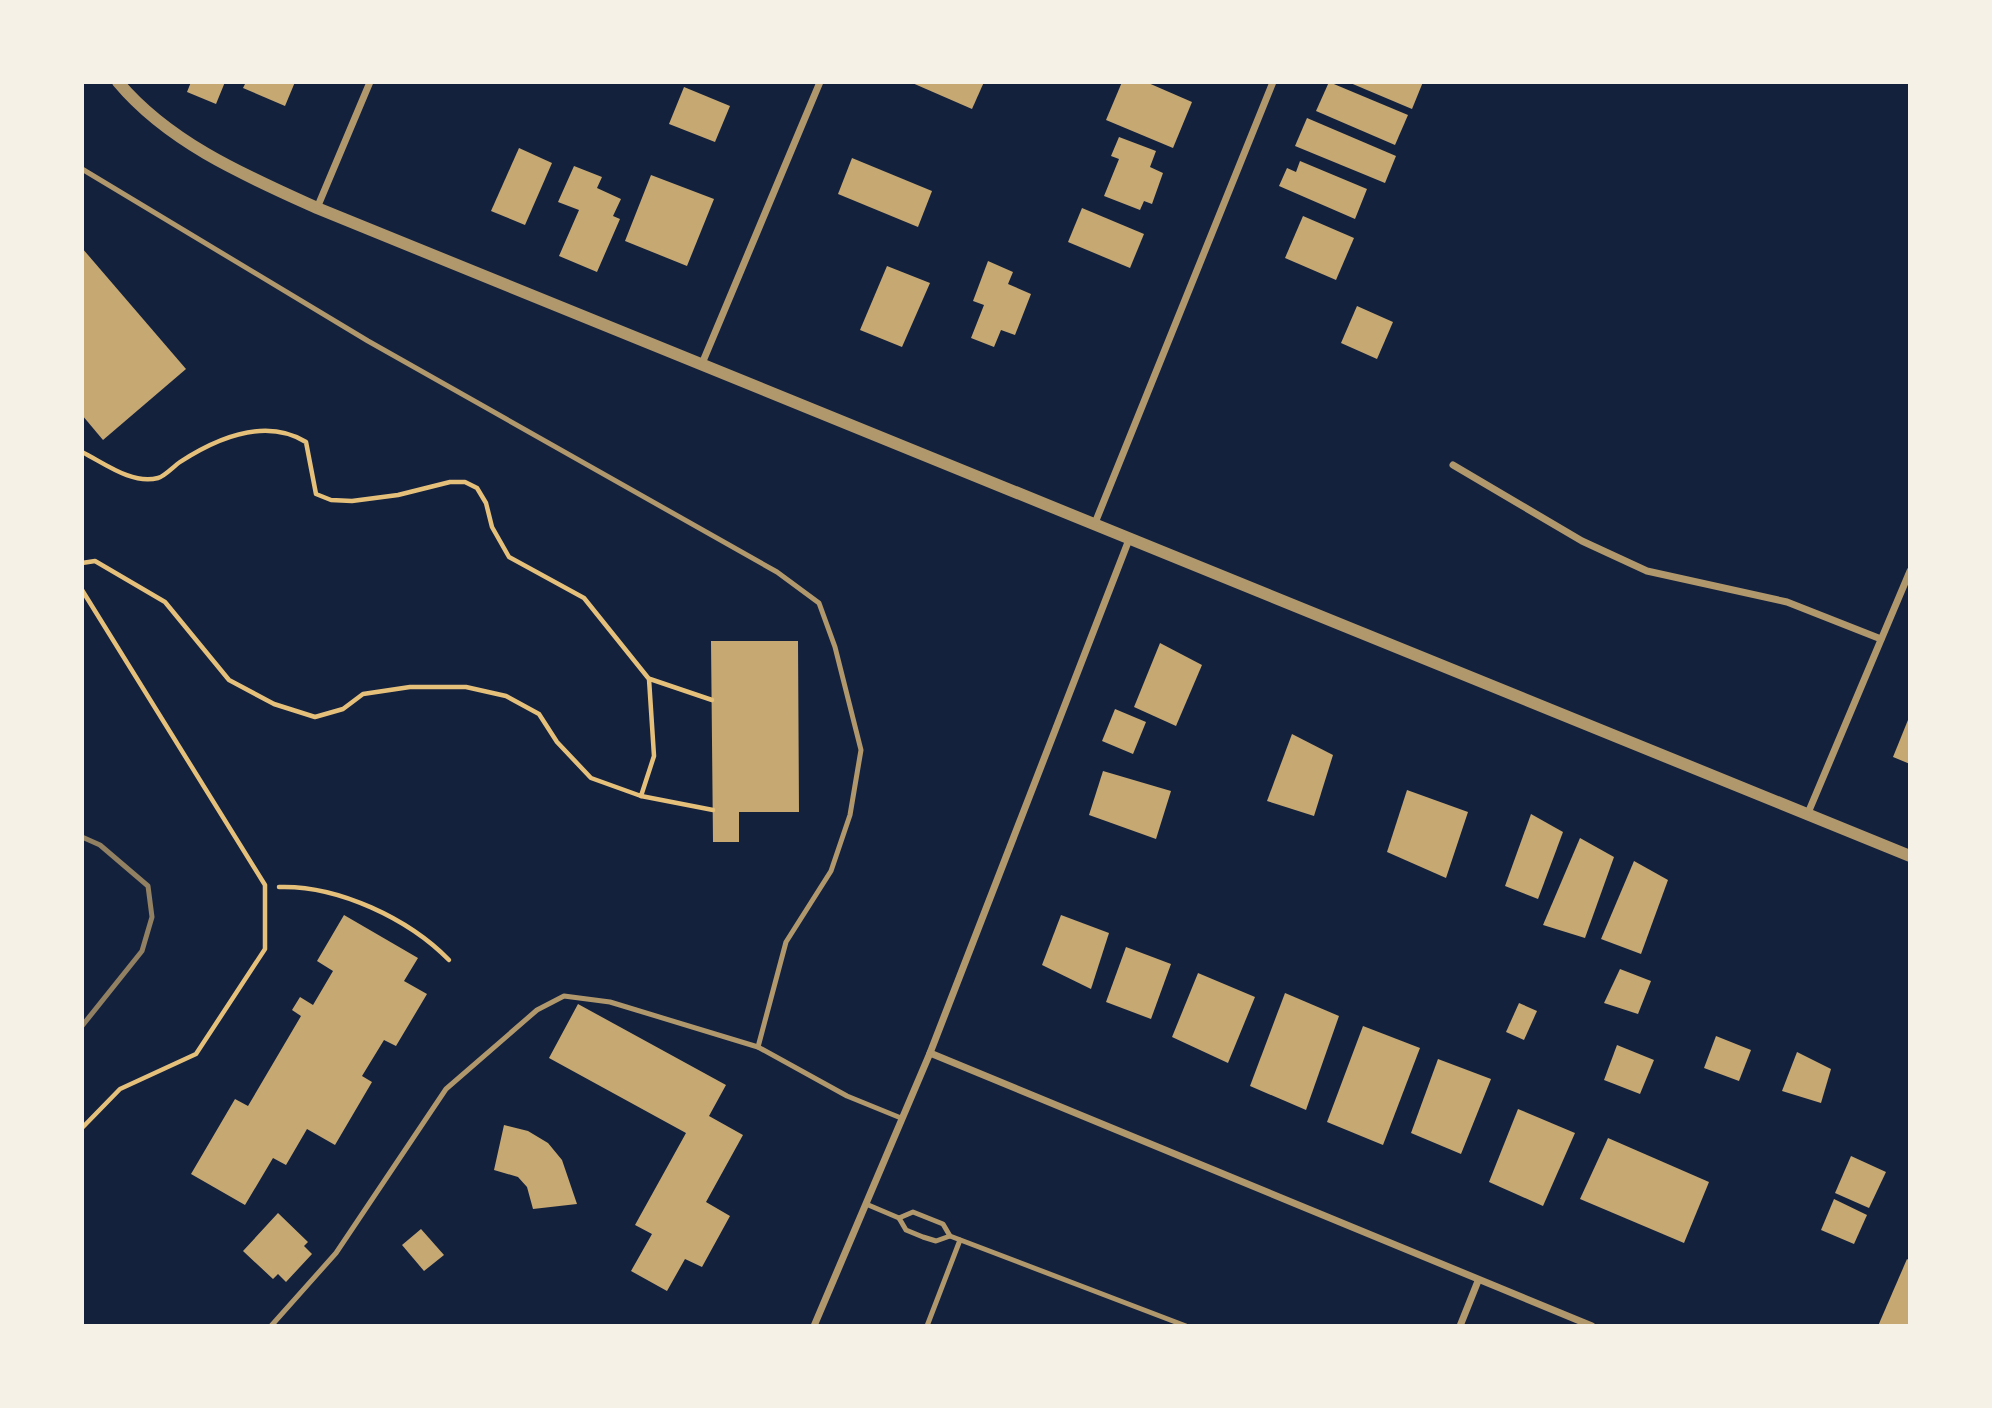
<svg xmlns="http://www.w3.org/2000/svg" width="1992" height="1408" font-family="Raleway,sans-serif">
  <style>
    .building { fill: #c6a872 }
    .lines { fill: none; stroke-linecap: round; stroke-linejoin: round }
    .path { stroke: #e5c07b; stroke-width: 4.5 }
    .service { stroke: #b1986c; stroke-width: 5 }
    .minor { stroke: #b1986c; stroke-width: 7 }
    .tertiary { stroke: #b1986c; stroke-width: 12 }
    .rail { stroke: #918062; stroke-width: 5 }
  </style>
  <rect width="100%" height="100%" fill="#14213d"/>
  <g class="building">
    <path d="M191,82H225L216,104L187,92Z"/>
    <path d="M246,82H295L285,106L243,88Z"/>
    <path d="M910,82H984L972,109Z"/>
    <path d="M1122,82H1146L1192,102L1173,148L1106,120Z"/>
    <path d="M1329,82L1408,115L1395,145L1316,111Z"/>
    <path d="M1348,82H1423L1412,109Z"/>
    <path d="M684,87L730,106L715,142L669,124Z"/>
    <path d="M1307,118L1396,156L1385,183L1295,146Z"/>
    <path d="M1119,137L1156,151L1150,167L1163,173L1152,204L1144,201L1140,210L1104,196L1119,159L1111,156Z"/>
    <path d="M519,148L552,163L525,225L491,211Z"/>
    <path d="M852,158L932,191L918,227L838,194Z"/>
    <path d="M1300,161L1367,189L1355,219L1279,186L1287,168L1296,172Z"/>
    <path d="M574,166L602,177L597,188L621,199L613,216L620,219L597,272L559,256L579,210L558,202Z"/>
    <path d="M651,175L714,199L687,266L625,241Z"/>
    <path d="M1082,208L1144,234L1130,268L1068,242Z"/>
    <path d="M1303,216L1354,238L1336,280L1285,258Z"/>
    <path d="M82,248L186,369L103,440L82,415Z"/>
    <path d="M988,261L1013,272L1008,284L1031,294L1015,335L1001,330L994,347L971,338L984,305L973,301Z"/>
    <path d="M887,266L930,283L902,347L860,330Z"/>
    <path d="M1357,306L1393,322L1377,359L1341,343Z"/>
    <path d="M711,641H798L799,812H739V842H713Z"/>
    <path d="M1160,643L1202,665L1176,726L1134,707Z"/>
    <path d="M1115,709L1146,722L1133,754L1102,741Z"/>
    <path d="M1910,715V764L1893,757Z"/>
    <path d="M1292,734L1333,755L1314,816L1267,801Z"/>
    <path d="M1103,771L1171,791L1156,839L1089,815Z"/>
    <path d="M1407,790L1468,812L1446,878L1387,852Z"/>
    <path d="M1531,814L1563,832L1538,899L1505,886Z"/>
    <path d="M1580,838L1614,857L1585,938L1543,925Z"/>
    <path d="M1634,861L1668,880L1641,954L1601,939Z"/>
    <path d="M344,915L418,958L404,981L427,994L396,1046L384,1040L362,1076L372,1082L335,1145L307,1129L286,1165L273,1158L245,1205L191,1174L235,1099L248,1106L301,1016L292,1010L300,997L313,1005L333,971L317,961Z"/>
    <path d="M1061,915L1109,933L1091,989L1042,965Z"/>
    <path d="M1126,947L1171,964L1151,1019L1106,1002Z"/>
    <path d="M1620,969L1651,981L1638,1014L1604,1003Z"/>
    <path d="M1198,973L1255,997L1228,1063L1172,1037Z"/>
    <path d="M1285,993L1339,1016L1306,1110L1250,1086Z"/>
    <path d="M1519,1003L1537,1011L1524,1040L1506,1032Z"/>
    <path d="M578,1004L726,1085L709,1116L743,1135L706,1202L730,1216L702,1267L685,1259L667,1291L631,1271L652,1234L635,1225L686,1133L549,1058Z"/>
    <path d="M1363,1026L1420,1048L1383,1145L1327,1122Z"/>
    <path d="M1716,1036L1751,1050L1739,1081L1704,1068Z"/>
    <path d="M1617,1045L1654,1060L1640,1094L1604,1080Z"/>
    <path d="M1797,1052L1831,1069L1821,1103L1782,1091Z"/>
    <path d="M1438,1059L1491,1079L1461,1154L1411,1133Z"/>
    <path d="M1518,1109L1575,1133L1543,1206L1489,1182Z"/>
    <path d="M504,1125L528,1131L548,1143L562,1160L577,1204L533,1209L527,1187L518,1177L494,1170Z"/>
    <path d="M1608,1138L1709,1182L1684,1243L1580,1199Z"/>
    <path d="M1851,1156L1886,1172L1869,1208L1835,1193Z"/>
    <path d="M1834,1199L1867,1215L1854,1244L1821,1230Z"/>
    <path d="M278,1213L308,1242L304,1246L312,1254L286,1282L278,1274L273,1279L243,1251Z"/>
    <path d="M421,1229L444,1255L424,1271L402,1245Z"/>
    <path d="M1907,1259L1910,1261V1326H1878Z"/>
  </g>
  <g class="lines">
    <g class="path">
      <path d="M82,452C104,463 132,485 158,478C165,476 174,466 180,462C217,438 265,417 306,442L316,494L331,500L352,501L398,495L450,482H465L477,488L486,503L492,527L509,557L584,598L649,679L654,756L641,796L591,778L557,742L539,714L506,696L466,687H410L363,694L343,709L315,717L274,704L229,680L165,602L95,561L82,563"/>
      <path d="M82,590L265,885V949L196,1054L120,1089L82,1128"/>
      <path d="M650,679L712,700"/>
      <path d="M641,796L713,810"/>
      <path d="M279,887C338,885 409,919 449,960"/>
    </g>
    <g class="service">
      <path d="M82,169L368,341L777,572L819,603L835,647L861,750L850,815L831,871L786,942L758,1047"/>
      <path d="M866,1204L899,1218L906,1230L923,1237L936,1241L950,1236"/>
      <path d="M899,1218L913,1212L943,1224L950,1236L1186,1326"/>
      <path d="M271,1326L336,1253L446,1089L537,1010L564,996L610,1002L758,1047L847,1096L901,1118"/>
      <path d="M927,1326L960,1240"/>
    </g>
    <g class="minor">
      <path d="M317,208L370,82"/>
      <path d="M701,366L820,82"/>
      <path d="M1453,465L1582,541L1647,571L1787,602L1881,639"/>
      <path d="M1095,523L1273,82"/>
      <path d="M1808,813L1910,571"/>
      <path d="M930,1053L1592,1326"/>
      <path d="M814,1326L930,1053L1130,537"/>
      <path d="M1460,1326L1478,1281"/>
    </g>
    <path class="tertiary" d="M118,82C169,143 246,176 317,208L1910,856"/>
    <path class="rail" d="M82,837L100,845L148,886L152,917L142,951L82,1026"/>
  </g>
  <rect width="1992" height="1408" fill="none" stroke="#f6f1e7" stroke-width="168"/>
</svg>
